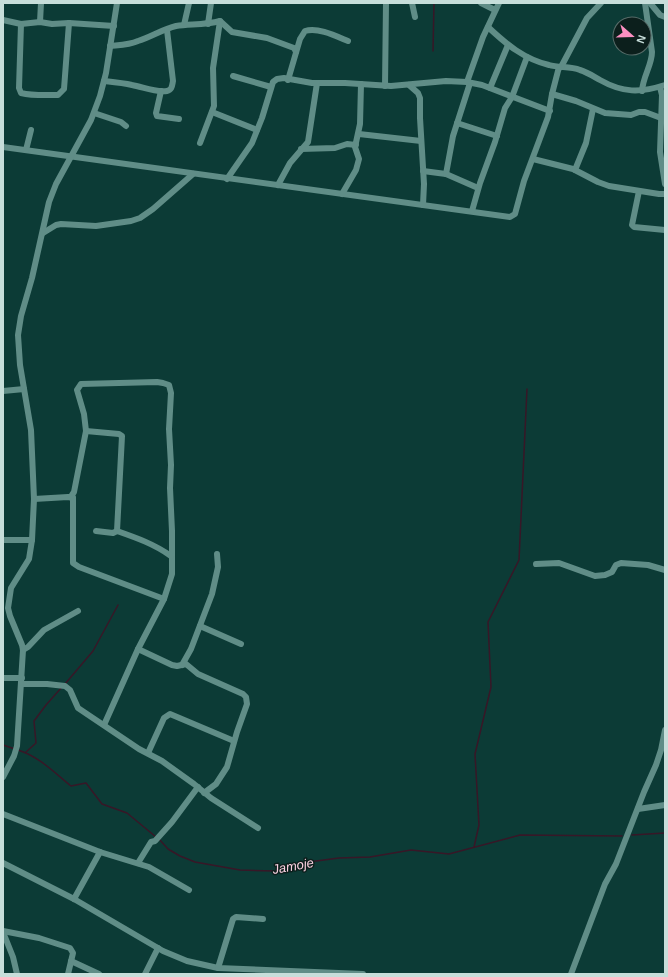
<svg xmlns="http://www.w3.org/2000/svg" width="668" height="977" font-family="Helvetica,sans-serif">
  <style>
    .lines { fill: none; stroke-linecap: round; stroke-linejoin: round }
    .stream { stroke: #381727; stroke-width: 1.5 }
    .minor { stroke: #608d87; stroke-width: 6 }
    .labels { text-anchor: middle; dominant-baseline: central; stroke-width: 3; stroke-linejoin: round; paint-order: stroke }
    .water-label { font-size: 13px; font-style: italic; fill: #fad1e1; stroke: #0c1f1c }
  </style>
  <rect width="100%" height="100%" fill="#0c3b36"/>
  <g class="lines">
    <g class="stream">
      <path d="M433,51L434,3"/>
      <path d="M65,684L93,651L118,605"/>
      <path d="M3,745L15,749"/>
      <path d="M18,750C38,756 55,773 71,786L86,783L102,804L127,813L156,837"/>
      <path d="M26,752L36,743L34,721L46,705L62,687"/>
      <path d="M632,835L665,833"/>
      <path d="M159,839L168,849L180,856L195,862L240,870L274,871L301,863L339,858L370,857L411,850L449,854L520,835L622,836"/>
      <path d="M474,847L479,825L475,754L491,687L488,622L519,560L527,389"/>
    </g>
    <g class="minor">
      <path d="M412,3L415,17"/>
      <path d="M481,3L495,10"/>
      <path d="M650,3L660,15L665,17"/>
      <path d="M3,20L21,24L40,22L52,24L69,23L114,26"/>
      <path d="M40,22L41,3"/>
      <path d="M21,24L19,88L21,93C33,96 46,95 58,95L64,89L69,23"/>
      <path d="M208,24L211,3"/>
      <path d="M184,25L189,3"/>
      <path d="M488,27C506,44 524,59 549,65C559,68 570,66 580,70C587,72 593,76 600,80C623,93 640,93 665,85"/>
      <path d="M110,46C120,45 129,45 138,41C151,37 163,29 176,26C191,24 205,25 220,21L232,32L267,38L294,48L296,52"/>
      <path d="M561,67L587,18L601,3"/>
      <path d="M233,76L271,87"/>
      <path d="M288,80L300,39L305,31C318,27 336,36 348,41"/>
      <path d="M104,81C113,82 123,83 132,85C143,87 156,93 167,91C172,90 172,86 173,81L167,30"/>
      <path d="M467,82L483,37L499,3"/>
      <path d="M409,85L418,93L420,98V118L424,184L423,205"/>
      <path d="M385,86L386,3"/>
      <path d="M660,87L662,95L660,152L665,184"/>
      <path d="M490,88L508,45"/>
      <path d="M161,91L156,113L157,116L179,119"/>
      <path d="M642,91C643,76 652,65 652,52L645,3"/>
      <path d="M552,94L576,101L605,113L631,115L639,112H645L661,118"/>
      <path d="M212,112L257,130"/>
      <path d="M94,113L121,122L126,126"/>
      <path d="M457,123L497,136"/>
      <path d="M359,134L421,141"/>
      <path d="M200,143L214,106L213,68L220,21"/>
      <path d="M3,147L510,217L515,214L524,181L548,117L552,94L559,67"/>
      <path d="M301,149L335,148L347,144L356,145"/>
      <path d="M26,150L31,130"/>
      <path d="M533,159L573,169L598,182L609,186L659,194H665"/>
      <path d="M575,170L586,143L593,109"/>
      <path d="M423,171L446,174L478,188"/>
      <path d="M446,174L453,136L470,83"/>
      <path d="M227,179L252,143L262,118L273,82L277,79L284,78L312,83H345L391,86L446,81L467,82L482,85L550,111"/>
      <path d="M278,185L290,163L308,142L317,83"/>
      <path d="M639,191L632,225L634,227L665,230"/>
      <path d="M342,194L356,170L359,159L355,147L360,124L361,84"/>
      <path d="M472,211L480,183L495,142L505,108L512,97L527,57"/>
      <path d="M43,233L56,225L61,224L96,226L131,221L140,218L153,209L193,174"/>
      <path d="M3,391L24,389"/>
      <path d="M86,431L119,434L122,436L117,531L113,533L96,531"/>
      <path d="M73,498V563L79,567L164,599"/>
      <path d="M34,499L68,497L73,498L72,495L74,492L86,431L84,414L77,390L81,384L157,382L163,383L169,385L171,393L169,429L171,465L170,488L172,531V574L164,599L138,649L104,725"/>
      <path d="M117,531C137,538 154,544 171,556"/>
      <path d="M3,540H32"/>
      <path d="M536,564L559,563L595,576L605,575L612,572L616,565L621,563L648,565L665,570"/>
      <path d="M200,626L241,644"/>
      <path d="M138,649L172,665L177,666L186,664L198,674L243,694L246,697L247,704L237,732L227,767L216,784L204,793"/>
      <path d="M23,650L28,647L44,630L78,611"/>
      <path d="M182,665L191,649L212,594L218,567L217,554"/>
      <path d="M3,678H22"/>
      <path d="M22,684H47L65,686L70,690L78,708L139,749L162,761L194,784L211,798L258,828"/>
      <path d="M148,753L164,718L170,714L234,741"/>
      <path d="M3,777L14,756L17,746L23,650L22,645L10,616L8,608L11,588L29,559L32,540L34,499L31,430L20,365L18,335L21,316L32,278L49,202L56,184L91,120L100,96L106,73L117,3"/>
      <path d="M638,809L665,805"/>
      <path d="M3,814L100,852L149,867L189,890"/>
      <path d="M3,863L74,899L163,951L187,961L218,968L363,974"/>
      <path d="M138,863L151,842L155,841L172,822L198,787"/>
      <path d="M74,899L100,852"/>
      <path d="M3,931L39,938L70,948L73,953L68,974"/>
      <path d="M3,932L13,957L17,974"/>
      <path d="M71,961L99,974"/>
      <path d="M218,968L233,919L236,917L263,919"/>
      <path d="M145,974L158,948"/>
      <path d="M571,974L605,884L616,864L644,792L656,765L661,750L665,730"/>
    </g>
  </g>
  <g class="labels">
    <g class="water-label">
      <text transform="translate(293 866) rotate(-10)">Jamoje</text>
    </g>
  </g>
  <rect width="668" height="977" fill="none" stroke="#c7deda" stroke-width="8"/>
  <g transform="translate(632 36) rotate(110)"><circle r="19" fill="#0c1f1c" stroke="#576b68"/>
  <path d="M0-3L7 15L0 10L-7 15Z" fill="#fc8fc1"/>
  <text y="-6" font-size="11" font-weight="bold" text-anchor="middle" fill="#c7deda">N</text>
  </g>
</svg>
